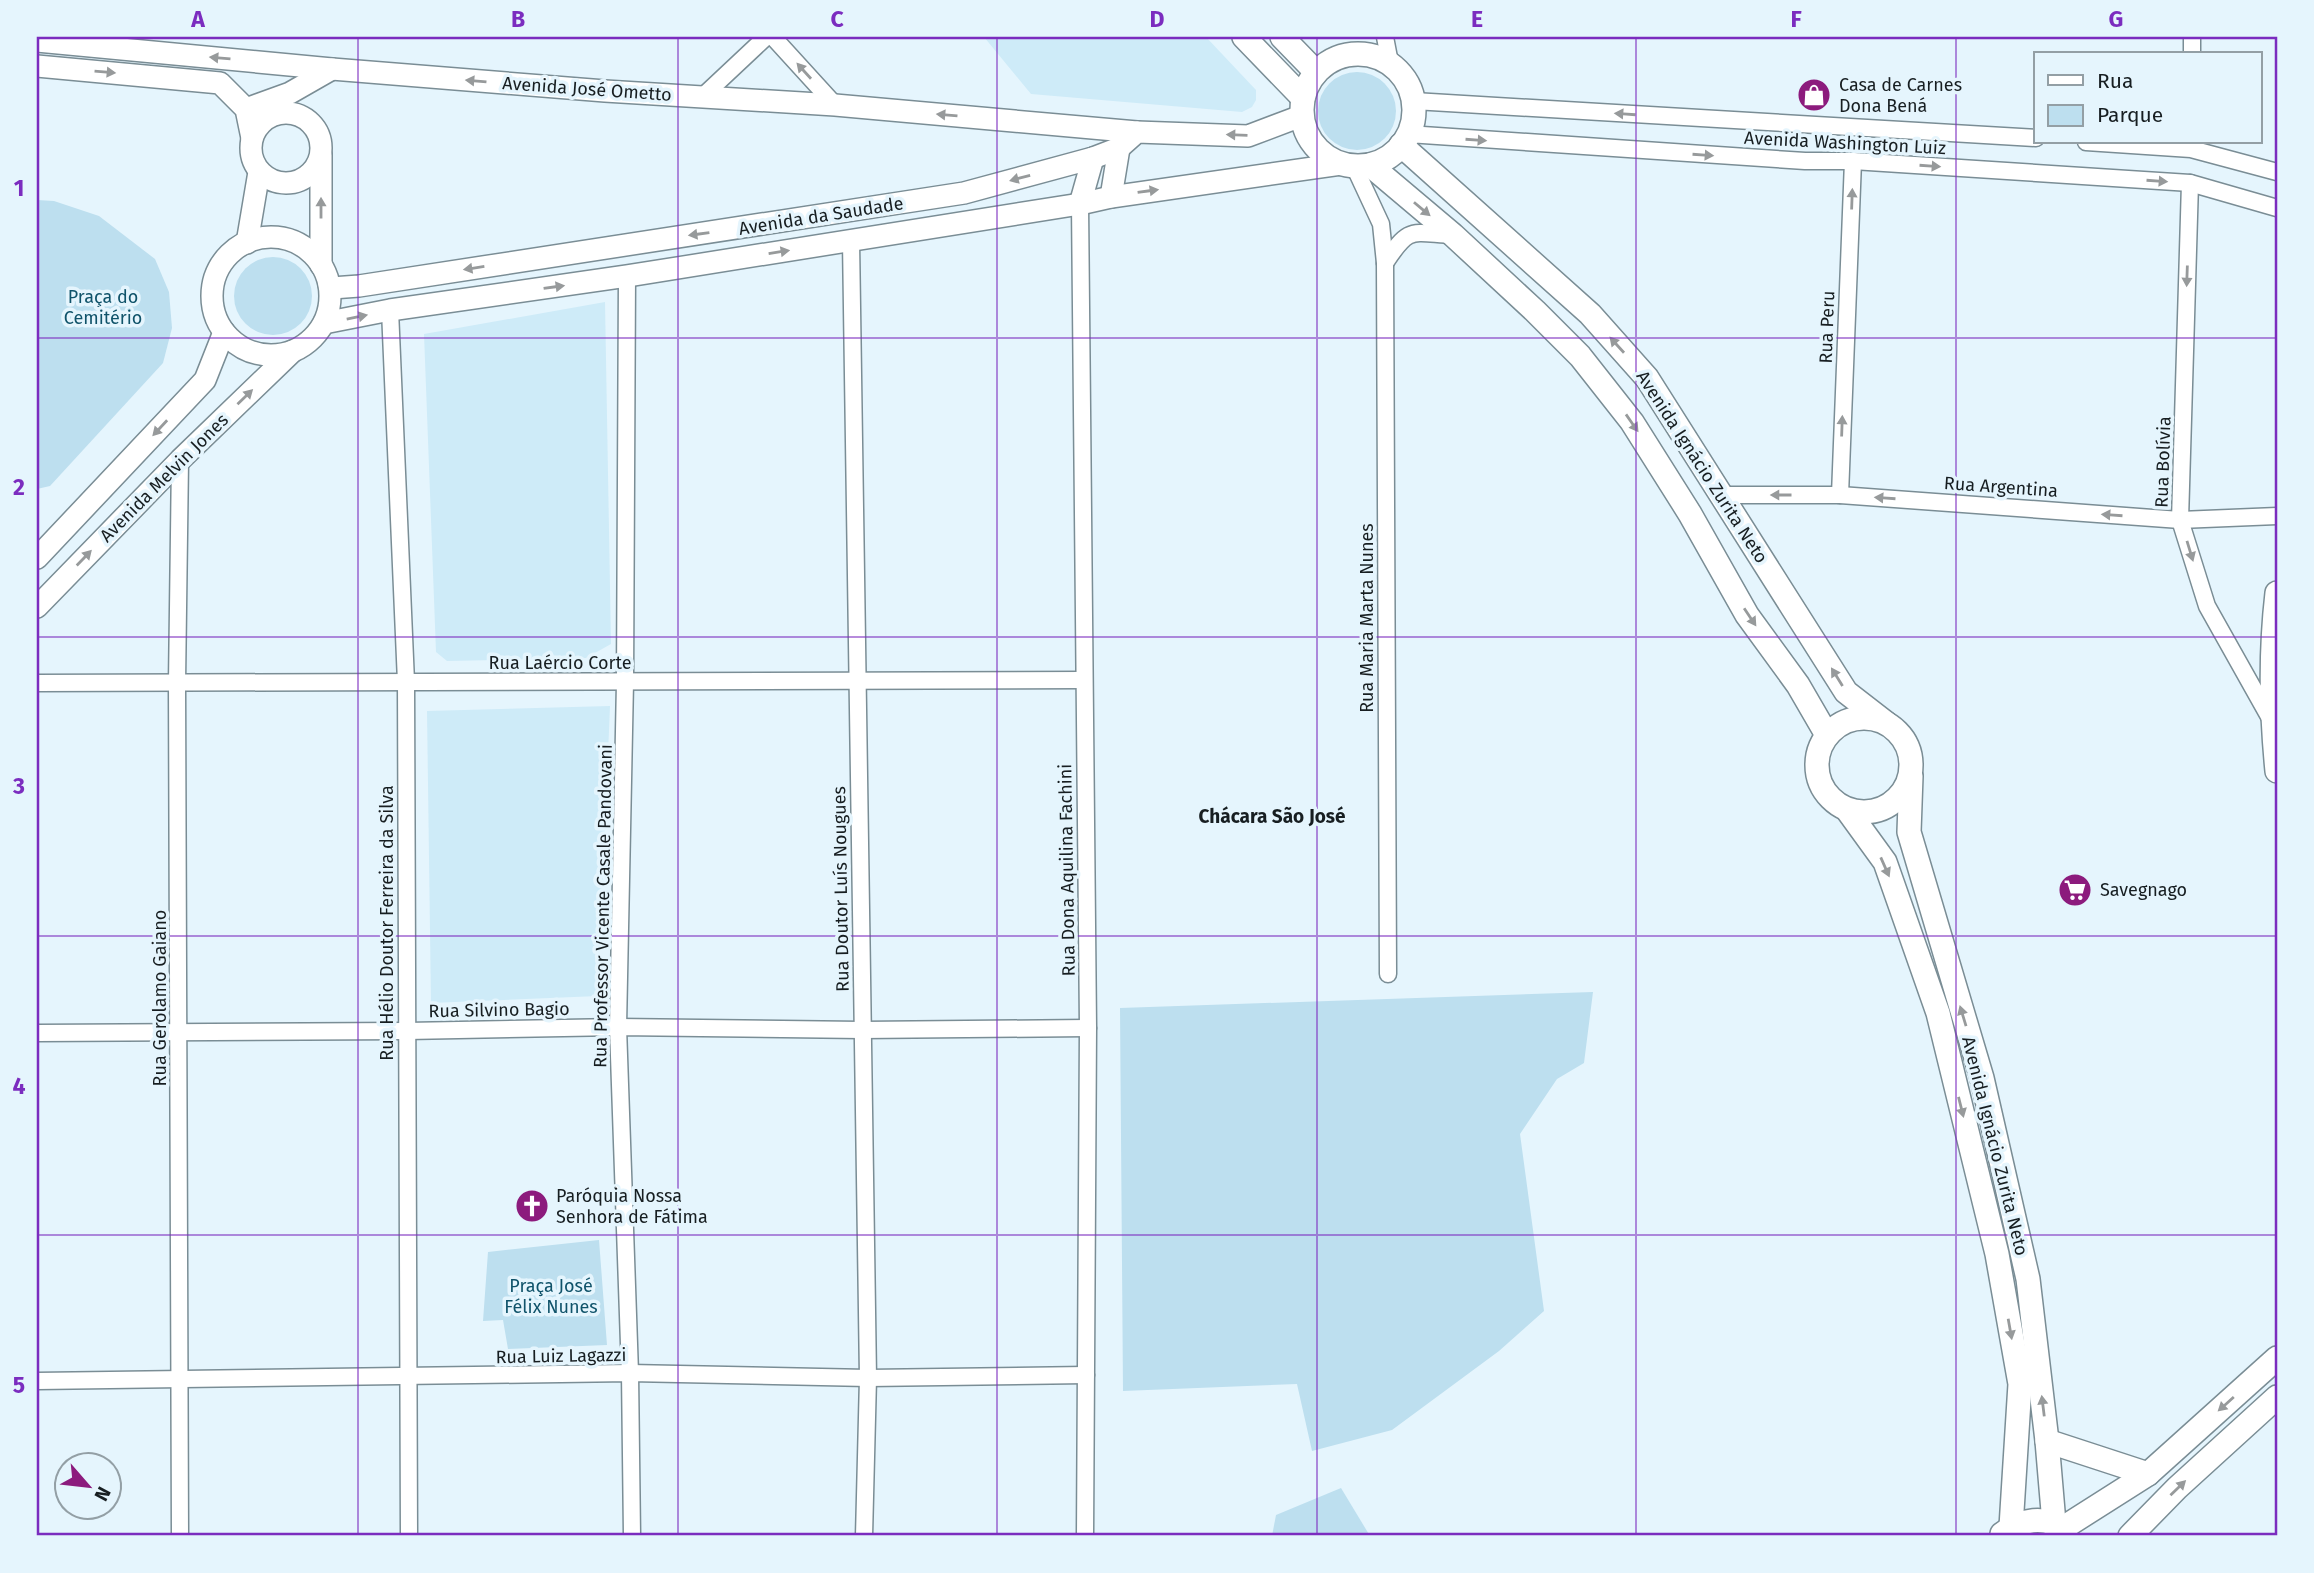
<svg xmlns="http://www.w3.org/2000/svg" width="2314" height="1573" font-family="'Fira Sans',sans-serif">
  <style>
    .built { fill: #ceebf8 }
    .green { fill: #bddfef }
    .lines { fill: none; stroke-linecap: round; stroke-linejoin: round }
    .minor-casing { stroke: #7a8d95; stroke-width: 19 }
    .tertiary-casing { stroke: #7a8d95; stroke-width: 24 }
    .secondary-casing { stroke: #7a8d95; stroke-width: 26 }
    .minor { stroke: #fff; stroke-width: 16 }
    .tertiary { stroke: #fff; stroke-width: 21 }
    .secondary { stroke: #fff; stroke-width: 23 }
    .oneway { fill: #979a9b }
    .grid { fill: none; stroke: #7b2cbf; stroke-width: 2; stroke-opacity: 0.55 }
    .labels { text-anchor: middle; dominant-baseline: central; stroke-width: 7; stroke-linejoin: round; paint-order: stroke }
    .poi-label { font-size: 18px; fill: #171e21; stroke: #e5f5fd; text-anchor: start }
    .street-label { font-size: 18px; fill: #171e21; stroke: #e5f5fd }
    .park-label { font-size: 18px; fill: #10536a; stroke: #e5f5fd }
    .neighbourhood-label { font-size: 19px; font-weight: bold; fill: #171e21; stroke: #e5f5fd }
    .neatline { fill: none; stroke: #7b2cbf; stroke-width: 2.5 }
    .grid-label { font-size: 23px; text-anchor: middle; font-weight: bold; fill: #7b2cbf }
  </style>
  <rect width="100%" height="100%" fill="#e5f5fd"/>
  <g class="built">
    <path d="M984,37H1206L1256,90V100L1252,107L1242,112L1031,94Z"/>
    <path d="M605,302L611,644L586,658L447,661L436,652L424,334Z"/>
    <path d="M610,706L598,996L431,1003L427,711Z"/>
  </g>
  <g class="green">
    <circle cx="1357" cy="111" r="39"/>
    <path d="M37,200L54,201L99,216L155,259L169,292L172,328L163,363L50,486L37,489Z"/>
    <circle cx="273" cy="296" r="39"/>
    <path d="M1593,992L1584,1063L1557,1079L1520,1134L1544,1311L1499,1351L1392,1430L1312,1451L1297,1384L1123,1391L1120,1008Z"/>
    <path d="M599,1240L607,1345L508,1349L503,1320L483,1321L488,1252Z"/>
    <path d="M1341,1488L1370,1536H1272L1276,1515Z"/>
  </g>
  <g class="lines">
    <defs>
      <g id="minor">
        <path d="M773,37L835,105"/>
        <path d="M1385,37L1390,63"/>
        <path d="M2192,54V37"/>
        <path d="M701,98L766,37"/>
        <path d="M1414,101L2036,138"/>
        <path d="M1408,134L1805,161H1853L2190,183L2277,208"/>
        <path d="M2086,142L2191,149L2277,172"/>
        <path d="M1354,166L1381,224L1385,263L1388,974"/>
        <path d="M2190,183L2180,520L2207,606L2271,720"/>
        <path d="M1080,204L1088,1028L1085,1536"/>
        <path d="M851,241L868,1378L864,1536"/>
        <path d="M1385,263C1410,225 1411,233 1453,235"/>
        <path d="M627,276L625,682L618,1027L630,1373L632,1536"/>
        <path d="M390,310L406,682L409,1536"/>
        <path d="M180,460L177,683L180,1536"/>
        <path d="M1722,495H1840L2180,520L2277,516"/>
        <path d="M1840,495L1853,161"/>
        <path d="M37,683L1084,680"/>
        <path d="M37,1033L407,1031L618,1027L862,1030L1088,1028"/>
        <path d="M37,1381L630,1373L868,1378L1086,1375"/>
      </g>
      <g id="tertiary">
        <path d="M37,41L332,69L605,91L835,105L1137,132"/>
        <path d="M37,66L220,83L246,109L252,138"/>
        <path d="M246,109L290,93L332,69"/>
        <circle cx="286" cy="148" r="35"/>
        <path d="M321,155V265"/>
        <path d="M1111,197L1119,148"/>
        <path d="M1080,204L1093,158"/>
        <circle cx="271" cy="296" r="59"/>
        <path d="M247,243L259,172"/>
        <path d="M329,284L332,288L359,286L964,193L1093,158L1119,148L1137,132L1248,136L1301,116"/>
        <path d="M324,323L390,310L627,276L1080,204L1111,197L1341,164"/>
        <path d="M37,558L205,380L224,332"/>
        <path d="M37,607L180,460L293,351"/>
      </g>
      <g id="secondary">
        <path d="M1244,37L1303,98"/>
        <path d="M1282,37L1316,72"/>
        <circle cx="1358" cy="110" r="56"/>
        <path d="M1401,145L1590,314L1647,378L1846,692L1886,723"/>
        <path d="M1370,165L1453,235L1535,311L1580,356L1632,422L1690,514L1747,615L1798,685L1827,735"/>
        <path d="M2277,593C2270,653 2271,711 2277,771"/>
        <circle cx="1864" cy="765" r="47"/>
        <path d="M1911,776L1909,832L1982,1078L2028,1279L2047,1441L2054,1523"/>
        <path d="M1848,811L1885,862L1938,1013L1997,1254L2020,1384L2011,1527"/>
        <path d="M2047,1441L2148,1474"/>
        <path d="M2063,1528L2148,1474L2277,1358"/>
        <path d="M2002,1534C2021,1519 2045,1515 2066,1530"/>
        <path d="M2130,1536L2177,1488L2277,1397"/>
      </g>
    </defs>
    <use href="#minor" class="minor-casing"/>
    <use href="#tertiary" class="tertiary-casing"/>
    <use href="#secondary" class="secondary-casing"/>
    <use href="#minor" class="minor"/>
    <use href="#tertiary" class="tertiary"/>
    <use href="#secondary" class="secondary"/>
  </g>
  <defs><path id="oneway-solid" d="M-6-.8H1V-3.2L6.5 0L1 3.2V.8H-6Z" transform="scale(1.75)"/></defs>
  <g class="oneway">
    <use href="#oneway-solid" transform="translate(220 58) rotate(-175)"/>
    <use href="#oneway-solid" transform="translate(804 71) rotate(-132)"/>
    <use href="#oneway-solid" transform="translate(105 72) rotate(5)"/>
    <use href="#oneway-solid" transform="translate(476 81) rotate(-175)"/>
    <use href="#oneway-solid" transform="translate(1625 114) rotate(-176)"/>
    <use href="#oneway-solid" transform="translate(947 115) rotate(-175)"/>
    <use href="#oneway-solid" transform="translate(1237 135) rotate(-178)"/>
    <use href="#oneway-solid" transform="translate(1476 140) rotate(4)"/>
    <use href="#oneway-solid" transform="translate(1703 155) rotate(4)"/>
    <use href="#oneway-solid" transform="translate(1930 166) rotate(4)"/>
    <use href="#oneway-solid" transform="translate(1020 178) rotate(165)"/>
    <use href="#oneway-solid" transform="translate(2157 181) rotate(4)"/>
    <use href="#oneway-solid" transform="translate(1148 191) rotate(-8)"/>
    <use href="#oneway-solid" transform="translate(1852 199) rotate(-88)"/>
    <use href="#oneway-solid" transform="translate(321 208) rotate(-90)"/>
    <use href="#oneway-solid" transform="translate(1422 209) rotate(40)"/>
    <use href="#oneway-solid" transform="translate(699 234) rotate(172)"/>
    <use href="#oneway-solid" transform="translate(779 252) rotate(-9)"/>
    <use href="#oneway-solid" transform="translate(474 268) rotate(171)"/>
    <use href="#oneway-solid" transform="translate(2187 276) rotate(92)"/>
    <use href="#oneway-solid" transform="translate(554 287) rotate(-8)"/>
    <use href="#oneway-solid" transform="translate(357 317) rotate(-11)"/>
    <use href="#oneway-solid" transform="translate(1617 345) rotate(-132)"/>
    <use href="#oneway-solid" transform="translate(245 397) rotate(-44)"/>
    <use href="#oneway-solid" transform="translate(1632 423) rotate(55)"/>
    <use href="#oneway-solid" transform="translate(1842 426) rotate(-88)"/>
    <use href="#oneway-solid" transform="translate(160 428) rotate(133)"/>
    <use href="#oneway-solid" transform="translate(1781 495) rotate(180)"/>
    <use href="#oneway-solid" transform="translate(1885 498) rotate(-176)"/>
    <use href="#oneway-solid" transform="translate(2112 515) rotate(-176)"/>
    <use href="#oneway-solid" transform="translate(2190 551) rotate(73)"/>
    <use href="#oneway-solid" transform="translate(84 558) rotate(-46)"/>
    <use href="#oneway-solid" transform="translate(1750 617) rotate(56)"/>
    <use href="#oneway-solid" transform="translate(1837 677) rotate(-122)"/>
    <use href="#oneway-solid" transform="translate(1885 867) rotate(66)"/>
    <use href="#oneway-solid" transform="translate(1963 1016) rotate(-107)"/>
    <use href="#oneway-solid" transform="translate(1961 1107) rotate(76)"/>
    <use href="#oneway-solid" transform="translate(2010 1329) rotate(80)"/>
    <use href="#oneway-solid" transform="translate(2226 1404) rotate(138)"/>
    <use href="#oneway-solid" transform="translate(2043 1406) rotate(-97)"/>
    <use href="#oneway-solid" transform="translate(2178 1488) rotate(-44)"/>
  </g>
  <path class="grid" d="M358,37V1536M678,37V1536M997,37V1536M1317,37V1536M1636,37V1536M1956,37V1536M37,338H2277M37,637H2277M37,936H2277M37,1235H2277"/>
  <defs>
    <symbol id="shop-disc" viewBox="-11 -11 22 22"><circle r="9.5" fill="#8c1b7d" stroke="#e5f5fd"/><path d="M-5-2.5h2.3a2.7 3.5 0 0 1 5.4 0H5L5.5 6h-11ZM-1.5-2.5h3a1.5 2.3 0 0 0-3 0Z" fill="#fff"/></symbol>
    <symbol id="supermarket-disc" viewBox="-11 -11 22 22"><circle r="9.5" fill="#8c1b7d" stroke="#e5f5fd"/><path d="M-6-5.5h2.5l.6 2H6L4.5 2H-2.5L-4.4-4H-6ZM-1.5 3.2a1.3 1.3 0 1 0 .1 0ZM3 3.2a1.3 1.3 0 1 0 .1 0Z" fill="#fff"/></symbol>
    <symbol id="church-disc" viewBox="-11 -11 22 22"><circle r="9.5" fill="#8c1b7d" stroke="#e5f5fd"/><path d="M-1.2-6h2.4v3.5h3.3v2.4h-3.3V6h-2.4V-.1h-3.3v-2.4h3.3Z" fill="#fff"/></symbol>
  </defs>
  <g fill-rule="evenodd">
    <use href="#shop-disc" x="1795" y="76" width="38" height="38"/>
    <use href="#supermarket-disc" x="2056" y="871" width="38" height="38"/>
    <use href="#church-disc" x="513" y="1187" width="38" height="38"/>
  </g>
  <g class="labels">
    <g class="poi-label">
      <text x="1839" y="85">Casa de Carnes<tspan x="1839" dy="21">Dona Bená</tspan></text>
      <text x="2100" y="890">Savegnago</text>
      <text x="556" y="1196">Paróquia Nossa<tspan x="556" dy="21">Senhora de Fátima</tspan></text>
    </g>
    <g class="street-label">
      <text transform="translate(587 89) rotate(4)">Avenida José Ometto</text>
      <text transform="translate(1845 143) rotate(3)">Avenida Washington Luiz</text>
      <text transform="translate(821 216) rotate(-9)">Avenida da Saudade</text>
      <text transform="translate(1827 327) rotate(-88)">Rua Peru</text>
      <text transform="translate(2163 462) rotate(-88)">Rua Bolívia</text>
      <text transform="translate(1702 467) rotate(57)">Avenida Ignácio Zurita Neto</text>
      <text transform="translate(164 478) rotate(-45)">Avenida Melvin Jones</text>
      <text transform="translate(2001 487) rotate(4)">Rua Argentina</text>
      <text transform="translate(1367 618) rotate(-90)">Rua Maria Marta Nunes</text>
      <text x="560" y="663">Rua Laércio Corte</text>
      <text transform="translate(1067 870) rotate(-91)">Rua Dona Aquilina Fachini</text>
      <text transform="translate(841 889) rotate(-91)">Rua Doutor Luís Nougues</text>
      <text transform="translate(603 906) rotate(-89)">Rua Professor Vicente Casale Pandovani</text>
      <text transform="translate(387 923) rotate(-90)">Rua Hélio Doutor Ferreira da Silva</text>
      <text transform="translate(160 998) rotate(-90)">Rua Gerolamo Gaiano</text>
      <text transform="translate(499 1010) rotate(-1)">Rua Silvino Bagio</text>
      <text transform="translate(1995 1146) rotate(76)">Avenida Ignácio Zurita Neto</text>
      <text transform="translate(561 1356) rotate(-1)">Rua Luiz Lagazzi</text>
    </g>
    <g class="park-label">
      <text x="103" y="297">Praça do<tspan x="103" dy="21">Cemitério</tspan></text>
      <text x="551" y="1286">Praça José<tspan x="551" dy="21">Félix Nunes</tspan></text>
    </g>
    <g class="neighbourhood-label">
      <text x="1272" y="816">Chácara São José</text>
    </g>
  </g>
  <rect width="2314" height="1573" fill="none" stroke="#e5f5fd" stroke-width="77"/>
  <rect x="2034" y="52" width="228" height="91" fill="#e5f5fd" stroke="#939fa5" stroke-width="2"/>
  <rect x="2048" y="75" width="35" height="10" fill="#ffffff" stroke="#939fa5" stroke-width="2"/>
  <text x="2097" y="88" font-size="21" fill="#171e21">Rua</text>
  <rect x="2048" y="105" width="35" height="21" fill="#bddfef" stroke="#939fa5" stroke-width="2"/>
  <text x="2097" y="122" font-size="21" fill="#171e21">Parque</text>
  <g transform="translate(88 1486) rotate(118)"><circle r="33" fill="#e5f5fd" stroke="#939fa5" stroke-width="2"/>
  <path d="M0-5L12 26L0 18L-12 26Z" fill="#8c1b7d"/>
  <text y="-10" font-size="19" font-weight="bold" text-anchor="middle" fill="#171e21">N</text>
  </g>
  <rect x="38" y="38" width="2238" height="1496" class="neatline"/>
  <g class="grid-label">
    <text x="198" y="27">A</text>
    <text x="518" y="27">B</text>
    <text x="837" y="27">C</text>
    <text x="1157" y="27">D</text>
    <text x="1477" y="27">E</text>
    <text x="1796" y="27">F</text>
    <text x="2116" y="27">G</text>
    <text x="19" y="196">1</text>
    <text x="19" y="495">2</text>
    <text x="19" y="794">3</text>
    <text x="19" y="1094">4</text>
    <text x="19" y="1393">5</text>
  </g>
</svg>
